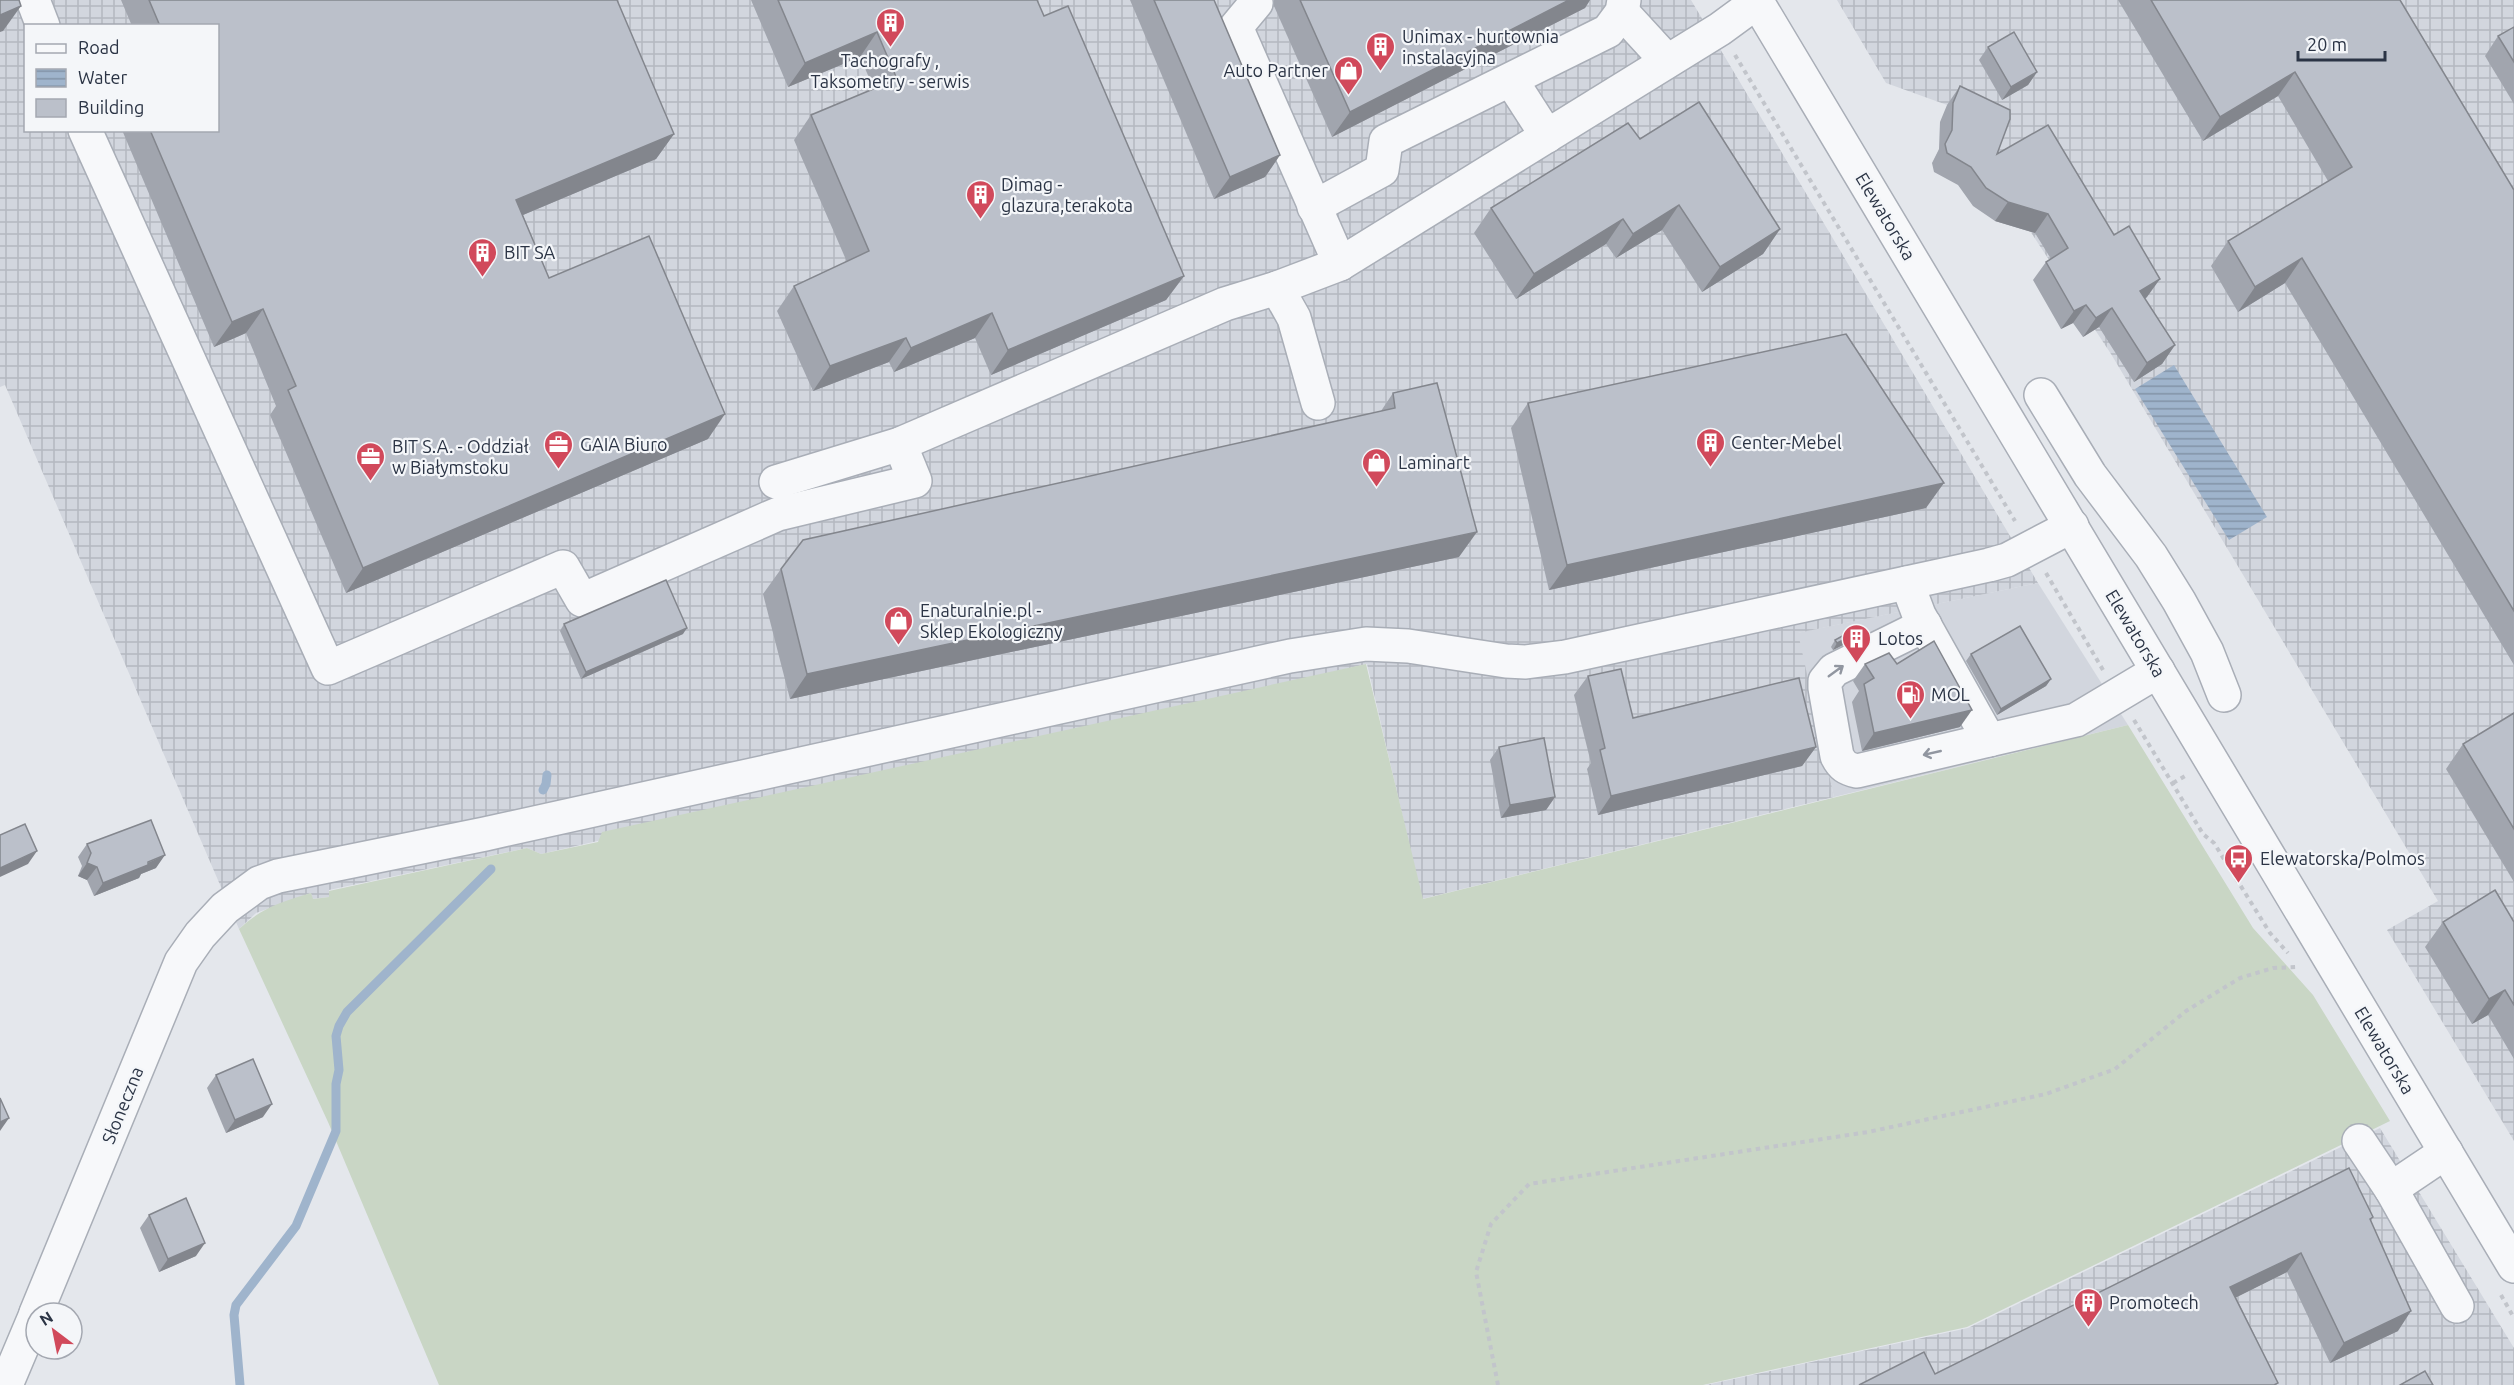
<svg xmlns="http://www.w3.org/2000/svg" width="2514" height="1385" font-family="Ubuntu,sans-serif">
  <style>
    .built { fill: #d2d6de }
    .industrial { fill: url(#industrial-grid); fill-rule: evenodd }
    .grass { fill: #c9d6c5 }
    .water { fill: url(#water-rules) }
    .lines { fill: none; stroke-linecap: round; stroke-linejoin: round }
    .stream { stroke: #9fb4cc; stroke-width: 9 }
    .minor-casing { stroke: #a9aeb7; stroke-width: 36 }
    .path { stroke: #c2c5cb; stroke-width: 4; stroke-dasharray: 4.5 4.5; stroke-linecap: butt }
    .minor { stroke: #f7f8fa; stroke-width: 33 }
    .wall { fill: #a1a5ae }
    .shaded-wall { fill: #83868d }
    .building { fill: #bbc0ca; stroke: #83868d; stroke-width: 1.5 }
    .oneway { stroke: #9196a0 }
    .labels { text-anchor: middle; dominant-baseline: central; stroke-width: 4.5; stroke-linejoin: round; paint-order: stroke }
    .poi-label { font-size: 18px; fill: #2b3445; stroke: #f4f6f9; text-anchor: start }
    .street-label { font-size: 18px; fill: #2b3445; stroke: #f4f6f9 }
  </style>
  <defs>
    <pattern id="industrial-grid" width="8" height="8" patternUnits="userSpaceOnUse" patternTransform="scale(1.5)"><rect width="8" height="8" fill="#d2d6de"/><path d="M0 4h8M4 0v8" fill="none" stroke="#b4b8c0"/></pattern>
    <pattern id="water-rules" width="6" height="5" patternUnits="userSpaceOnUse" patternTransform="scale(1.5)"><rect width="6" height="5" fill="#9fb4cc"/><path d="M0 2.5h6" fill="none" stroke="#8293a7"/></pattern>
  </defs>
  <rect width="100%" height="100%" fill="#e4e7ec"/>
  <path class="built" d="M2038,583L2128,725L1834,797L1797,633Z"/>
  <g class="industrial">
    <path d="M0,0H1691L2038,583L1798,633L1834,797L1422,899L1367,664L541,854L527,848L329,890V897L312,899L311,893L256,913L239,929L5,385L0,387ZM26,26H218V130H26Z"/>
    <path d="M1837,0H2514V1141L2387,930L2438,901L2111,354L1947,105L1886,83Z"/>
    <path d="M2380,1128L2514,1348V1385H1706L1968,1328Z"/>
  </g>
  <path class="grass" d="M1366,664L1423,899L2128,725L2253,928L2313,995L2390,1121L1967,1327L1703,1385H439L328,1122L239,929C263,907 281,902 311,893L313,899L329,897V891L527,848L541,854L598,842L602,832Z"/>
  <path class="water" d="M2174,365L2267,517L2229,540L2135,389Z"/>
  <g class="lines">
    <g class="stream">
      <path d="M543,790L546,784L547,775"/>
      <path d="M240,1385L234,1315L236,1305L296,1226L336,1131V1084L339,1070L336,1036L339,1026L347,1012L491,869"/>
    </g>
    <defs>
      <g id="minor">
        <path d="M33,0L43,26"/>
        <path d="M1255,0L1256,3L1236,27L1340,264"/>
        <path d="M1756,0L2514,1266"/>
        <path d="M1622,12L1667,61"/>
        <path d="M1511,80L1547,136"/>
        <path d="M85,130L328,668L563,567L582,600L778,514L915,481L900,444"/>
        <path d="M1314,207L1382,170L1386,141L1608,31L1622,12L1624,0"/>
        <path d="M1277,288L1294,318L1318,403"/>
        <path d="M2041,395L2090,475L2151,556L2179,601L2207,652L2224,695"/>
        <path d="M776,482L900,444L1225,304L1277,288L1340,264L1720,29L1757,2"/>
        <path d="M1907,583L1919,615L1989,740L2076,720L2158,671"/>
        <path d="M1925,625L1834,670L1825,681V688L1837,756C1842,766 1847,769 1857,771L1989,740"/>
        <path d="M2359,1141L2391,1189"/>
        <path d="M2446,1152L2391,1189L2457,1306"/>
        <path d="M36,1313L181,962L200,935L225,908L259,883L278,876L485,834L1290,656L1366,644L1408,646L1506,661L1526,662L1565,657L1989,565L2007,560L2072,526"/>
        <path d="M6,1385L36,1314"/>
      </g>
    </defs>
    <use href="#minor" class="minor-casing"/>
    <g class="path">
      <path d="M1735,55L2015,521"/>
      <path d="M2046,573L2103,670"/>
      <path d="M2134,720L2203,834L2214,843L2270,933L2288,953"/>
      <path d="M2173,783L2185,776"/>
      <path d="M2501,1295L2514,1318"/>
      <path d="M1498,1385L1476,1272L1491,1224L1529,1184L1868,1132L2046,1094L2115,1069L2186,1011L2240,978L2273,968L2298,967"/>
    </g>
    <use href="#minor" class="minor"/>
  </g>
  <g class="wall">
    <path d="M121,0H617L674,134L656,159L523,215L549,278L708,439L346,593L270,415L276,406L246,333L214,347L122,130H218V26H132Z"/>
    <path d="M751,0H1037L1044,16L1184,276L1166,300L991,375L975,338L894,372L889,362L813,391L777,311L794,286L847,262L794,140L811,115L874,89L860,57L788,87Z"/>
    <path d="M1130,0H1214L1280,155L1265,177L1214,199Z"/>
    <path d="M1274,0H1590L1585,8L1332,137L1274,6Z"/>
    <path d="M2118,0H2400L2514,190V665L2285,283L2238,312L2211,266L2228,241L2328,181L2278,96L2203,141Z"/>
    <path d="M2514,27V104L2485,56L2498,36Z"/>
    <path d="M1988,47L2037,72L2028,85L2002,100L1979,60Z"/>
    <path d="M1960,86L1997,154L2147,297L2145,299L2175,345L2162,364L2134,382L2099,327L2083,337L2073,323L2061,329L2033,280L2046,262L2051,259L2035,233L1995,221L1973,206L1958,185L1934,172L1932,163L1939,149L1940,122L1947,105Z"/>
    <path d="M1640,139L1780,229L1763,254L1702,292L1662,230L1616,258L1606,244L1516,299L1474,233L1491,208Z"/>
    <path d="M1393,393L1459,557L790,699L763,594L781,569L1381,411Z"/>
    <path d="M1528,403L1926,508L1549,590L1511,428Z"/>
    <path d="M564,624L683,634L581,679L560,631Z"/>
    <path d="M1860,632L1855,639L1833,650L1831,647L1835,640Z"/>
    <path d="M1971,654L2051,679L2046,686L1997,715L1966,661Z"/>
    <path d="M1865,664H1897L1960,727L1862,751L1852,702L1859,691L1853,681Z"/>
    <path d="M1588,676L1633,718L1816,747L1802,766L1598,815L1587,769L1591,763L1574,695Z"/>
    <path d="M2514,713V882L2446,769L2463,744Z"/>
    <path d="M1499,747L1555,797L1546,810L1501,818L1490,760Z"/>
    <path d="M87,844L156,868L141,874L139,878L94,896L87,880L78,876L82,866L78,857Z"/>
    <path d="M2443,922H2514V1059L2488,1015L2472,1024L2425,947Z"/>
    <path d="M216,1075L263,1117L226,1133L207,1088Z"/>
    <path d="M149,1215L196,1256L159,1272L140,1228Z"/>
    <path d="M2373,1217L2371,1221L2398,1331L2330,1363L2287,1272L2236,1297L2278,1383L2276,1385H1859L1935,1374Z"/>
  </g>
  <g class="shaded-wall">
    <path d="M1569,0H1590L1585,8L1332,137L1350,112Z"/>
    <path d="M21,6L3,31L0,32V15Z"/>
    <path d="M877,32L860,57L788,87L805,63Z"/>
    <path d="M2037,72L2028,85L2002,100L2011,87Z"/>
    <path d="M2295,72L2278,96L2203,141L2220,117Z"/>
    <path d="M674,134L656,159L499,225L516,200Z"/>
    <path d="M1280,155L1265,177L1214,199L1230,177Z"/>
    <path d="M2008,202L2048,214L2035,233L1995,221Z"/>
    <path d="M1679,205L1662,230L1616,258L1633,234Z"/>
    <path d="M1623,219L1606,244L1516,299L1534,274Z"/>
    <path d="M1780,229L1763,254L1702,292L1720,267Z"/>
    <path d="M2302,258L2285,283L2238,312L2255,287Z"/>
    <path d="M1184,276L1166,300L991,375L1008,350Z"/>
    <path d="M2160,279L2147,297L2127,310L2140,291Z"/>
    <path d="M2086,305L2073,323L2061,329L2074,311Z"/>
    <path d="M2112,308L2099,327L2083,337L2096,318Z"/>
    <path d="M263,309L246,333L214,347L232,322Z"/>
    <path d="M992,313L975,338L894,372L911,348Z"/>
    <path d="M906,338L889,362L813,391L830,366Z"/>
    <path d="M2175,345L2162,364L2134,382L2147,363Z"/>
    <path d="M725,414L708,439L346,593L363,568Z"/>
    <path d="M1944,483L1926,508L1549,590L1567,565Z"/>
    <path d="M1477,532L1459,557L790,699L807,674Z"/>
    <path d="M687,628L683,634L581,679L586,672Z"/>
    <path d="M1860,632L1855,639L1833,650L1837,643Z"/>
    <path d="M2051,679L2046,686L1997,715L2001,709Z"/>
    <path d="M1972,710L1960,727L1862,751L1874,733Z"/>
    <path d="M1816,747L1802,766L1598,815L1611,796Z"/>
    <path d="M1555,797L1546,810L1501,818L1510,805Z"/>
    <path d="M37,851L28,864L0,877V868Z"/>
    <path d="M165,855L156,868L141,874L139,878L94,896L103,883Z"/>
    <path d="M87,863L97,867L87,880L78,876Z"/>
    <path d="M2505,990L2488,1015L2472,1024L2489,999Z"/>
    <path d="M272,1104L263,1117L226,1133L235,1120Z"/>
    <path d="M9,1118L0,1131V1122Z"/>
    <path d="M205,1243L196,1256L159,1272L168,1259Z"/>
    <path d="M2301,1253L2287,1272L2217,1307L2230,1287Z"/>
    <path d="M2411,1311L2398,1331L2330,1363L2344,1343Z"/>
  </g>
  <g class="building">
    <path d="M0,0H19L21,6L0,15Z"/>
    <path d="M149,0H617L674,134L516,200L549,278L649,236L725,414L363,568L288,390L296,386L263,309L232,322L150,130H218V26H160Z"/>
    <path d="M778,0H1037L1044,16L1068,6L1184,276L1008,350L992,313L911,348L906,338L830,366L794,286L869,251L811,115L897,79L877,32L805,63Z"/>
    <path d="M1154,0H1214L1280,155L1230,177Z"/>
    <path d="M1300,0H1569L1350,112Z"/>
    <path d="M2151,0H2400L2514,190V611L2302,258L2255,287L2228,241L2352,167L2295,72L2220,117Z"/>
    <path d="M2514,27V62L2498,36Z"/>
    <path d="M2014,32L2037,72L2011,87L1988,47Z"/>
    <path d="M1960,86L2010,110V119L1997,154L2048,125L2114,235L2129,226L2160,279L2140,291L2175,345L2147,363L2112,308L2096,318L2086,305L2074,311L2046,262L2068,248L2048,214L2008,202L1986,188L1971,167L1947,153L1945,144L1952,130L1953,103Z"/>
    <path d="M1699,102L1780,229L1720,267L1679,205L1633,234L1623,219L1534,274L1491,208L1628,123L1640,139Z"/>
    <path d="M1846,334L1944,483L1567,565L1528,403Z"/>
    <path d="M1437,383L1477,532L807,674L781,569L803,540L1395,408L1393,393Z"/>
    <path d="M666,580L687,628L586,672L564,624Z"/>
    <path d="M2020,626L2051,679L2001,709L1971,654Z"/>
    <path d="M1857,628L1860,632L1837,643L1835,640Z"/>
    <path d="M1934,641L1972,710L1874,733L1864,684L1874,678L1865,664L1889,653L1897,664Z"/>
    <path d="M1621,669L1633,718L1799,678L1816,747L1611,796L1600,750L1605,748L1588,676Z"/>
    <path d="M2514,713V829L2463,744Z"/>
    <path d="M1544,738L1555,797L1510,805L1499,747Z"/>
    <path d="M151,820L165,855L148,862V865L103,883L97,867L87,863L91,853L87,844Z"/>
    <path d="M25,824L37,851L0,868V835Z"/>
    <path d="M2495,890L2514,922V1005L2505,990L2489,999L2443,922Z"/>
    <path d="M253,1059L272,1104L235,1120L216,1075Z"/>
    <path d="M0,1098L9,1118L0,1122Z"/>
    <path d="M2349,1168L2373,1217L2370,1219L2411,1311L2344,1343L2301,1253L2230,1287L2278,1383L2274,1385H1859L1924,1352L1935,1374Z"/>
    <path d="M186,1198L205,1243L168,1259L149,1215Z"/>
    <path d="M2425,1371L2433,1385H2400Z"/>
  </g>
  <defs><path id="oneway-shaft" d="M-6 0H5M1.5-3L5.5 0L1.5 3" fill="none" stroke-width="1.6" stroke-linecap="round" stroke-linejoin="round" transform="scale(1.5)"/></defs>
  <g class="oneway">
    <use href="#oneway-shaft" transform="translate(1836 671) rotate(-36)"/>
    <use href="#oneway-shaft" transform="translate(1932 753) rotate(167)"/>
  </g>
  <defs>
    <symbol id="building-pin" viewBox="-11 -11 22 30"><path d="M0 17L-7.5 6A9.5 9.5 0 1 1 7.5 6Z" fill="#d1495b" stroke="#f4f6f9"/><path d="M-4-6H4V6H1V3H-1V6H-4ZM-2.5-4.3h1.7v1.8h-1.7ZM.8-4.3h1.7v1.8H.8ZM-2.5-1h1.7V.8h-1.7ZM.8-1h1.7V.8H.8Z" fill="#fff"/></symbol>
    <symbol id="shop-pin" viewBox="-11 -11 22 30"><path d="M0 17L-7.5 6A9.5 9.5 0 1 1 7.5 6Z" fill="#d1495b" stroke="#f4f6f9"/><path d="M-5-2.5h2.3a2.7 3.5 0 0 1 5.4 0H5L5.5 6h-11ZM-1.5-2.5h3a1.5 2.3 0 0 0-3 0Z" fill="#fff"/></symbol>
    <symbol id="office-pin" viewBox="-11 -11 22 30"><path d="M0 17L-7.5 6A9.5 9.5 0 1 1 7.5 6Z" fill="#d1495b" stroke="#f4f6f9"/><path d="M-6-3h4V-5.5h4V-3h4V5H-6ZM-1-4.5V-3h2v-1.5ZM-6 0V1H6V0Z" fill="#fff"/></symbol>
    <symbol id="fuel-pin" viewBox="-11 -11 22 30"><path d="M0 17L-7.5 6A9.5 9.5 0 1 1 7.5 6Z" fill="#d1495b" stroke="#f4f6f9"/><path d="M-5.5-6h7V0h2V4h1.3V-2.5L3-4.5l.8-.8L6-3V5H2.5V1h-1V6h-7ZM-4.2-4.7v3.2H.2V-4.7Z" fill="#fff"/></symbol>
    <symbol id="bus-pin" viewBox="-11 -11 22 30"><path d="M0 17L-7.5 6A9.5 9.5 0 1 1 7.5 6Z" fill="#d1495b" stroke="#f4f6f9"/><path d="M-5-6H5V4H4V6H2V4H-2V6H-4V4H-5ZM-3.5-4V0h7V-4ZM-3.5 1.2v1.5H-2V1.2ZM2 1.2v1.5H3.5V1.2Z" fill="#fff"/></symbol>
  </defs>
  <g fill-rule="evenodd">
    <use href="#building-pin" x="874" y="6" width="33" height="45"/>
    <use href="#building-pin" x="1364" y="30" width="33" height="45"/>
    <use href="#shop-pin" x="1332" y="54" width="33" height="45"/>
    <use href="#building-pin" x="964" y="178" width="33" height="45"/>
    <use href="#building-pin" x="466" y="236" width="33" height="45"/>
    <use href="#building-pin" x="1694" y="426" width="33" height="45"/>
    <use href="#office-pin" x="542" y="428" width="33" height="45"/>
    <use href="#office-pin" x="354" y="440" width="33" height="45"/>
    <use href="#shop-pin" x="1360" y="446" width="33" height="45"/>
    <use href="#shop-pin" x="882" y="604" width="33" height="45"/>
    <use href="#building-pin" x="1840" y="622" width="33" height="45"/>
    <use href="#fuel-pin" x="1894" y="678" width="33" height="45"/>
    <use href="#bus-pin" x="2222" y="842" width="33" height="45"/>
    <use href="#building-pin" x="2072" y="1286" width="33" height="45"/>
  </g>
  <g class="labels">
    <g class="poi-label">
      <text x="1402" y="36">Unimax - hurtownia<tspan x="1402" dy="21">instalacyjna</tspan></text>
      <text x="890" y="60" text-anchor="middle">Tachografy ,<tspan x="890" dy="21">Taksometry - serwis</tspan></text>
      <text x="1328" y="70" text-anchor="end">Auto Partner</text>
      <text x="1001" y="184">Dimag -<tspan x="1001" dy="21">glazura,terakota</tspan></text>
      <text x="504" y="252">BIT SA</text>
      <text x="1731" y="442">Center-Mebel</text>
      <text x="580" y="444">GAIA Biuro</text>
      <text x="392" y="446">BIT S.A. - Oddział<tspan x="392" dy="21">w Białymstoku</tspan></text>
      <text x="1398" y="462">Laminart</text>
      <text x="920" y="610">Enaturalnie.pl -<tspan x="920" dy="21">Sklep Ekologiczny</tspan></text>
      <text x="1878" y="638">Lotos</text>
      <text x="1931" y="694">MOL</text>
      <text x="2260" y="858">Elewatorska/Polmos</text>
      <text x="2109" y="1302">Promotech</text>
    </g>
    <g class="street-label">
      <text transform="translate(1886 216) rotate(59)">Elewatorska</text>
      <text transform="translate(2136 633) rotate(59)">Elewatorska</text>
      <text transform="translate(2385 1050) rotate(59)">Elewatorska</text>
      <text transform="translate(122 1105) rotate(-68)">Słoneczna</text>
    </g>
  </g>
  <rect x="24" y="24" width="195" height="108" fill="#f4f6f9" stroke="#a4a8b1" stroke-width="1.5"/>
  <rect x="36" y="44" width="30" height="9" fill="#f7f8fa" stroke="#a4a8b1" stroke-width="1.5"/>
  <text x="78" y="54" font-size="18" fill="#2b3445">Road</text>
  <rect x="36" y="69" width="30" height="18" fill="url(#water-rules)" stroke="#a4a8b1" stroke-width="1.5"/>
  <text x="78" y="84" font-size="18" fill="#2b3445">Water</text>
  <rect x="36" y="99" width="30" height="18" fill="#bbc0ca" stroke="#a4a8b1" stroke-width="1.5"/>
  <text x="78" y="114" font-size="18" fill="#2b3445">Building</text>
  <g transform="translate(54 1331) rotate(328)"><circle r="28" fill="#f4f6f9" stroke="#a4a8b1" stroke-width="1.5"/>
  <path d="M0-4.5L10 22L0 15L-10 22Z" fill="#d1495b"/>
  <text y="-9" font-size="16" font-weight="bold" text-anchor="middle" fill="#2b3445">N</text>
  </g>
  <path d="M2298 51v9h87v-9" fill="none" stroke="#2b3445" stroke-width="3"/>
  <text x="2307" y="51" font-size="18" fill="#2b3445" stroke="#f4f6f9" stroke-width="4.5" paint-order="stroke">20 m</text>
</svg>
